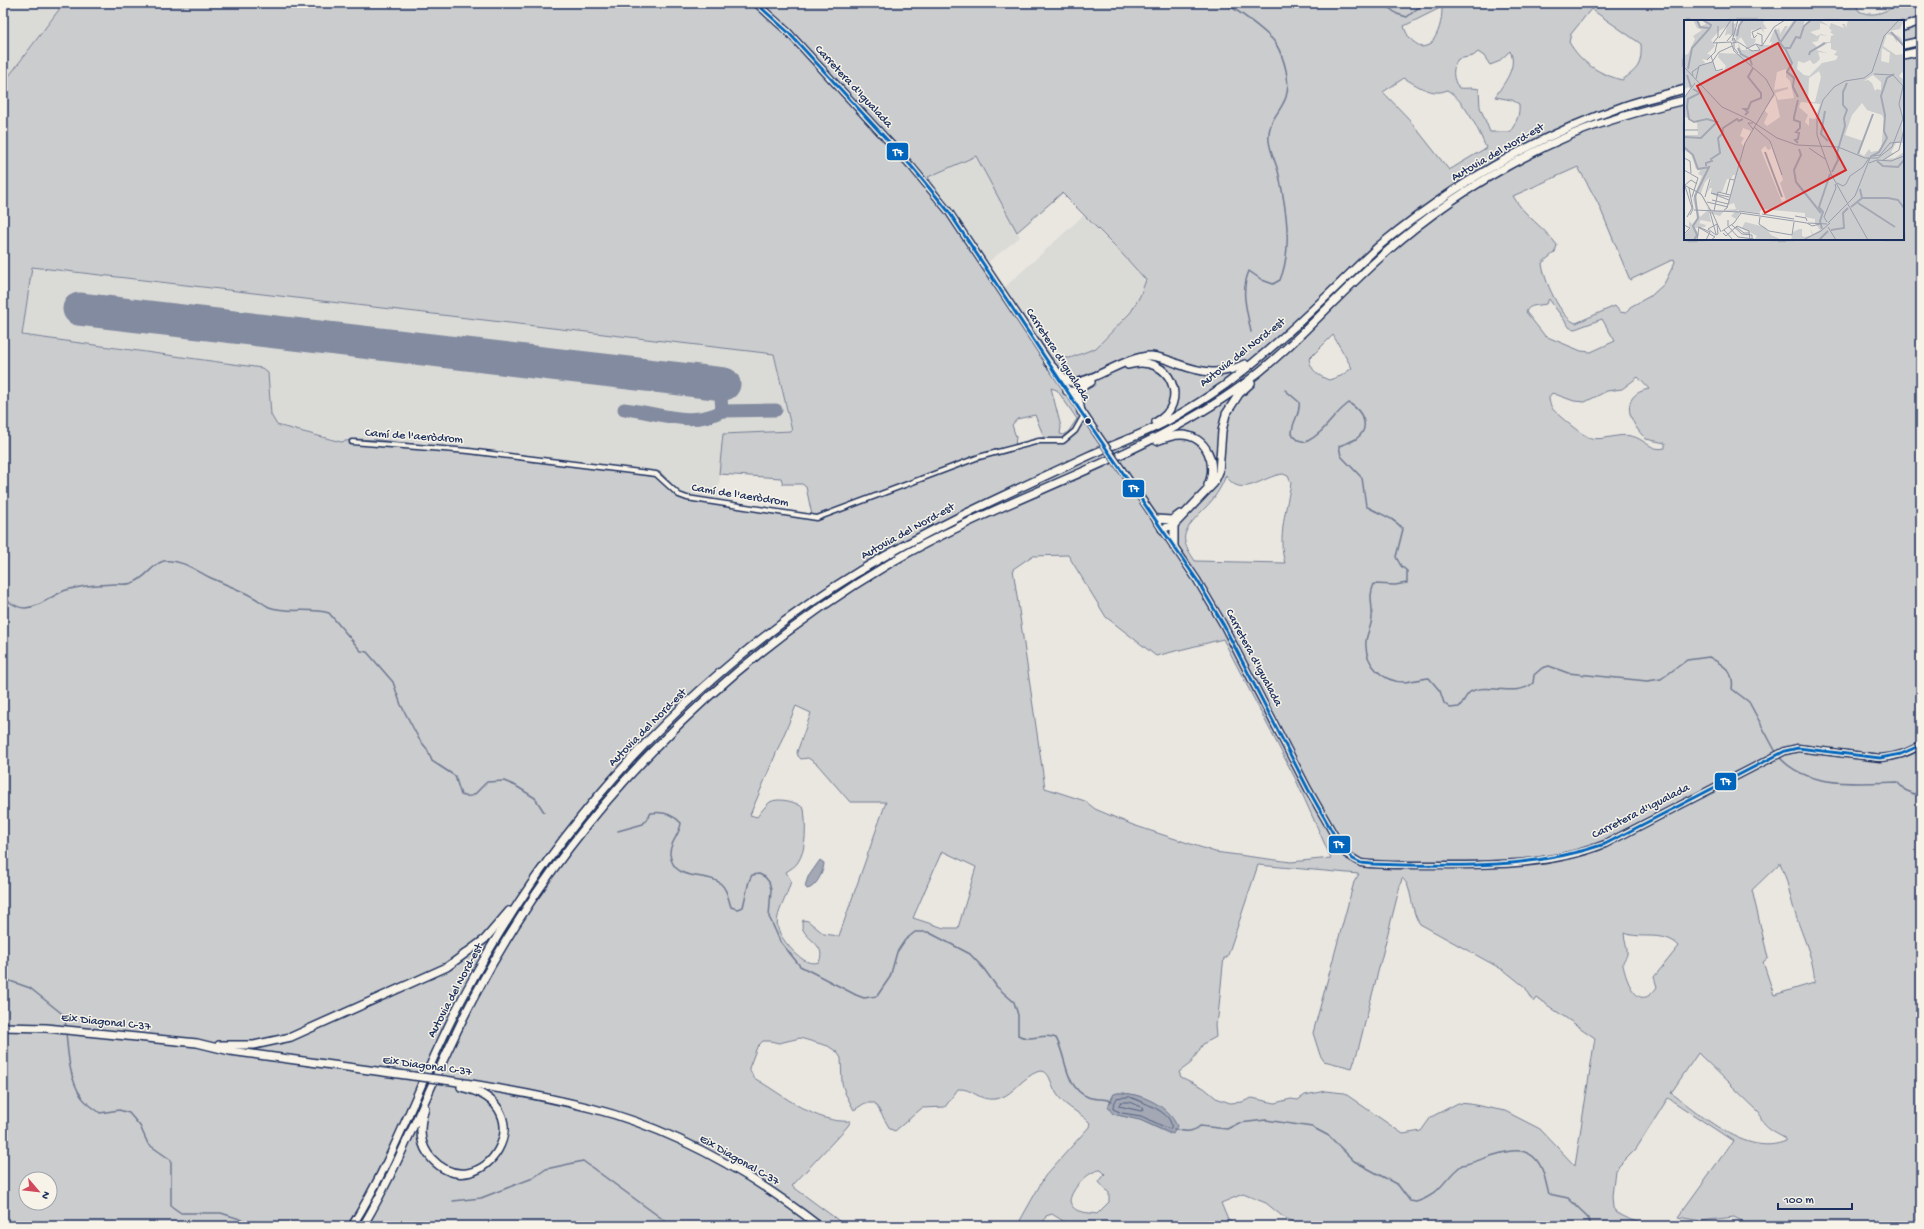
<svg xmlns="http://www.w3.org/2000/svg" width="1924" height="1229" font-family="'Gochi Hand',sans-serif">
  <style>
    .built { fill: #dadad6 }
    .green { fill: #cbcccd; stroke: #737e96; fill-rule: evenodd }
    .water { fill: #a3a8b4; stroke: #6d7892 }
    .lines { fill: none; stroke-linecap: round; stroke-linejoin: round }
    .shore { stroke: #515f80; stroke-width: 1 }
    .stream { stroke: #6d7892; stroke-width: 1.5 }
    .taxiway { stroke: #828b9f; stroke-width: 13 }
    .runway { stroke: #828b9f; stroke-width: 33 }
    .street-casing { stroke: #1b2f5e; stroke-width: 7 }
    .secondary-casing { stroke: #1b2f5e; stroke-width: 9 }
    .highway-casing { stroke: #1b2f5e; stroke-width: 10 }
    .street { stroke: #f7f3e8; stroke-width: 4 }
    .secondary { stroke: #f7f3e8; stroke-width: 6 }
    .highway { stroke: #f7f3e8; stroke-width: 7 }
    .secondary-bridge-casing { stroke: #1b2f5e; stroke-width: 9; stroke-linecap: butt }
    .highway-bridge-casing { stroke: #1b2f5e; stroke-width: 10; stroke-linecap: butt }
    .secondary-bridge { stroke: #f7f3e8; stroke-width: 6 }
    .highway-bridge { stroke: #f7f3e8; stroke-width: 7 }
    .bus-1-casing { stroke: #f7f3e8; stroke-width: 6 }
    .bus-1 { stroke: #0065bd; stroke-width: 3 }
    .bus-dot { fill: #1b2f5e; stroke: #f7f3e8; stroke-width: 1.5 }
    .labels { text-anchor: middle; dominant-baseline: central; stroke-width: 3; stroke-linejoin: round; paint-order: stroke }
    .street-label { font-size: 12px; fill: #1b2f5e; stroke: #f7f3e8 }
    .inset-river { fill: none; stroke: #a3a8b4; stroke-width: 2 }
    .inset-road { fill: none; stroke: #979dac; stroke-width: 1 }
    .view { fill: #d62828; fill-opacity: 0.15; stroke: #d62828; stroke-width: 2 }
    .inset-edge { fill: none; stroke: #1b2f5e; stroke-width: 2 }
    .line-badge { stroke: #f7f3e8; stroke-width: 1.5 }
    .badge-label { font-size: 11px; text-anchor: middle; font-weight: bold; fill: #fff }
  </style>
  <rect width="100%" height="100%" fill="#eae7e0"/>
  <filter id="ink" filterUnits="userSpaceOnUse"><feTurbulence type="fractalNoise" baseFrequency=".025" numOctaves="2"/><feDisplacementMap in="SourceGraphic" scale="8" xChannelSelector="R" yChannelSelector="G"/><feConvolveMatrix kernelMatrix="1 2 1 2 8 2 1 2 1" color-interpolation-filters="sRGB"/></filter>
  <g filter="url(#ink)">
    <g class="built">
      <path d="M3,3H64L3,84Z"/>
      <path d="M976,156L1020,237L987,263L928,177Z"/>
      <path d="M1084,215L1146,280L1140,296L1131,312L1096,348L1070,358H1052L1004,288Z"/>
      <path d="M32,267L774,354L792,431L723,434L718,501L690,497L680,493L660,472L379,440L356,439L341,442L327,439L275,423L271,415L262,368L22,335Z"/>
    </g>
    <path class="green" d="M64,3H1855L1859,11C1877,20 1889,7 1905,3C1909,2 1916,3 1921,3V1226H1751L1734,1217L1701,1221L1678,1217L1733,1141L1668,1098L1636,1149L1615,1170L1612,1196L1613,1208L1617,1213L1631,1220L1654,1226H1299L1282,1216L1266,1203L1243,1194L1221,1203L1228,1220L1237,1226H1071L1052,1214L1046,1216L1042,1226H1017L1045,1176L1089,1127L1090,1123C1081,1113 1067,1108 1059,1097C1047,1082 1052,1057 1023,1081C1014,1089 1006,1098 995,1099C978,1101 973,1088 958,1089L945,1107L922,1108L895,1131L890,1129L875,1103H865L854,1110L845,1093L842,1083L841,1058L837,1052L828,1046L800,1038L779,1043L770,1041H763L757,1047L749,1068L754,1078C784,1095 815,1124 851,1121L847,1127L792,1186L846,1226H3V84ZM1442,7C1442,22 1439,33 1430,45L1422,47C1412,42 1407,37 1404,26ZM1591,9L1641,44C1642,65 1638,69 1622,80C1599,74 1581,63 1569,42L1571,34ZM1685,21H1903V239H1685ZM1510,51C1518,67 1504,83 1495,97L1512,100L1519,104C1520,115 1516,123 1510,132H1490L1480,107L1479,89C1470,87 1467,89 1459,88C1452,79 1452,68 1458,59L1473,56L1478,52L1484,56L1490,65L1498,62ZM1404,78C1416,85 1433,97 1447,90C1464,100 1479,130 1486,148L1449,170L1408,118L1383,92ZM976,156L1017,232L1062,193L1113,244L1146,280L1140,296L1131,312L1096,348L1070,358H1052L928,177ZM1578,167L1598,203L1630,280L1674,259L1675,262L1664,284L1652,295L1630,307L1626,313L1620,312L1615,306L1576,323C1561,319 1543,278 1542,263L1555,252L1557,245C1544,227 1524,216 1513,196ZM32,267L774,354L792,431L723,434L719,474L781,478L783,484H802L806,487L812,515L690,497L680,493L660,472L379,440L356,439L341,442L277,425L271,415L268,373L262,368L22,335ZM1549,299L1570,328L1575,329L1602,319L1615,341L1591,352L1581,351L1545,336L1526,312C1529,304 1538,306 1546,304ZM1333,335L1352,368L1341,376L1329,380C1318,376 1311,370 1309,359ZM1638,377L1649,389C1618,395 1629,423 1646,439L1665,443V448C1651,452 1644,438 1631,436C1618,433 1604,441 1591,438C1584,437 1557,415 1552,408C1550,404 1549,401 1549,397L1552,393L1574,401L1585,402L1607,391L1622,389ZM1051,388L1057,390L1077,419L1068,432L1064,435L1060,434L1061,427ZM1035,415L1044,437L1015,446L1016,437L1012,425L1017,419ZM1283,474L1288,476L1291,483C1287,506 1277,539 1285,563L1195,561C1192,556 1186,548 1185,542C1181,527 1205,510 1213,499C1218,492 1223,484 1226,475C1240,501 1264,475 1283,474ZM1068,555L1106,617L1156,656L1223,639L1296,780L1331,858L1291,862L1215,852L1133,825L1095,809L1085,801L1045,788L1013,569L1032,556ZM796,706L811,713L797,752L798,756L801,759L808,758L817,764L850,802H886L839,936L824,934L808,921L803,920C796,938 829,942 819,962C809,965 803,960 795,953C764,921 781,916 791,881L786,872C790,869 795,867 798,862C807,849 806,824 804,809C799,802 778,797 770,802C765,806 761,812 757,817L750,815ZM942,851L976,867L958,928H944L913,918ZM1780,863C1788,880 1790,898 1796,916C1802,935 1816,964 1814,983L1774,995L1763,962L1768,958L1752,890ZM1258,865L1359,874L1354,882L1313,1033L1320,1055L1324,1061L1352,1068L1358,1050L1402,878C1413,886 1410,912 1420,924L1505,971L1525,987L1534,1002L1537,998L1595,1038L1575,1166L1540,1129L1505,1111L1470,1104L1458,1103L1431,1117L1421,1131L1403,1134L1344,1093L1325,1091L1305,1095L1298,1100L1291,1099L1275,1103L1252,1098L1242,1102L1230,1103L1216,1098L1204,1088L1181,1077L1179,1072L1191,1063L1203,1044L1216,1037L1215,1024L1218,1017L1223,965L1224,958H1227ZM1624,933C1642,940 1664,930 1679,946L1654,977L1657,987C1639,1013 1627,984 1623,965C1622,961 1626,959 1627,954C1628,948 1624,939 1624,933ZM1698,1053L1760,1113C1760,1127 1776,1133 1786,1139V1141C1746,1158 1701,1114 1671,1093ZM1118,1093C1141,1093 1159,1103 1174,1121L1170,1134L1140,1120L1113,1114L1110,1101L1114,1094ZM1101,1170L1105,1174L1099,1182L1109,1193V1202L1097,1214C1087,1212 1073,1214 1070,1201C1071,1189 1089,1170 1101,1170ZM26,1179H50V1203H26Z"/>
    <g class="water">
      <path d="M820,860L824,863C824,871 816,888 807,889L805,886L808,877Z"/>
      <path d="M1118,1093C1140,1093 1167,1104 1177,1126L1173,1134L1140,1120L1113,1114L1108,1107L1114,1094Z"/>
    </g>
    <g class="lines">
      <g class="shore">
        <path d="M1130,1097C1141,1102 1174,1112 1171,1128L1169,1129L1141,1116L1122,1113L1113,1109V1106L1117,1098Z"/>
        <path d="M1121,1102H1129L1142,1107L1143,1110L1141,1111L1119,1106Z"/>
      </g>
      <g class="stream">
        <path d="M1224,3C1235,8 1270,34 1276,44C1284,58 1291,81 1286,97C1280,114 1267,120 1269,141C1270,152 1277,164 1279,175C1286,208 1293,248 1280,280L1273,284L1262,280L1249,271C1240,292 1247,310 1251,332"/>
        <path d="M1383,3L1397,14L1407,17L1424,3"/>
        <path d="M1285,390L1299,402C1301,416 1292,419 1292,434L1298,440L1306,442C1325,433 1333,414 1349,403C1362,411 1372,427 1356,439C1351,442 1344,444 1339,446L1341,456L1362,478L1366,506C1379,514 1393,517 1403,529L1396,557L1401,566L1407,571V583L1395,585L1374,584C1368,598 1373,603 1372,617C1372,625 1367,633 1366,641C1364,663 1382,682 1404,682C1412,681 1420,679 1429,678L1440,691L1444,703L1450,708L1459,707C1463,703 1466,695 1470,692C1489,682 1516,698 1533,683L1534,675L1542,668L1549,666L1568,673L1647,681L1661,679L1687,660L1709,657C1723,665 1735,671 1732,689L1749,702L1777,754"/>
        <path d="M3,598C10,602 16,608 25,608C41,607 52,595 66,590C82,585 98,585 114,584C120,584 127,585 132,583C146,579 153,563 164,561C181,559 195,570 209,577C224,584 239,589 253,597C259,600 263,604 269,607C288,614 309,607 329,613L361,651L367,652L393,682L401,705L419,739L427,749L432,761L455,776L461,795C475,800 477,790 487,782L504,781L516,786L535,798L544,812"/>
        <path d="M1779,757C1808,789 1858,783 1897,782L1905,790L1914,794L1921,792"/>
        <path d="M618,831L643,824L651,813C663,811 673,814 681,823C680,835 669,843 670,854C673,883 708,872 720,883C727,889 728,898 731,907L737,909L743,907L749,881L752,875L759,874L765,877L769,882L771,889L769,917L772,923L780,941L800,966L856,995L864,998L877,996L890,977L897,952L905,940L915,932H928L970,954L984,969L997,987L1014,1002L1018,1015V1035C1031,1043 1043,1032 1056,1038C1067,1057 1064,1087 1088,1097C1096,1100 1104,1098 1112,1101"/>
        <path d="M3,976L10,981L30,988L65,1016L66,1028"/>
        <path d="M66,1032C68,1053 69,1078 81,1096C85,1103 94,1108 100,1113L119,1110L129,1113L140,1126L148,1144L171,1160V1206L181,1213H221L262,1226"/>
        <path d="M1174,1129C1184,1132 1192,1133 1200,1126L1227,1129L1239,1123L1266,1120L1312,1127L1329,1136L1354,1161L1398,1185L1410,1201L1416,1202C1441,1195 1444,1178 1462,1165C1486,1161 1525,1134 1541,1167C1545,1175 1546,1185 1549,1194L1568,1198L1587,1216L1591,1226"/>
        <path d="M453,1201L481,1198L533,1178L546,1169L583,1161L672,1226"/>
      </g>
      <g class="taxiway">
        <path d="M716,384L721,397L722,411L776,410"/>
        <path d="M624,409C657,412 690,428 722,411"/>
      </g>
      <path class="runway" d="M79,309L724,384"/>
      <defs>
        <path id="street" d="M352,442L469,451L656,474L679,495L687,498L817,518L979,457L1039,441H1063L1075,431L1084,415"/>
        <g id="secondary">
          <path d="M756,3L788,32L912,167L949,212L1097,434"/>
          <path d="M1122,470L1197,580L1223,624L1308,789L1341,847L1346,854L1361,863C1384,866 1408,865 1432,865C1489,865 1551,866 1605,844L1785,751L1798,748L1880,758C1896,757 1907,753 1921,745"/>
        </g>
        <g id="highway">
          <path d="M1903,27L1921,21"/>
          <path d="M1903,45L1921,41"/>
          <path d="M1903,55L1921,51"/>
          <path d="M1048,362C1055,369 1062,378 1071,382C1085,387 1127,355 1151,356C1161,357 1169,360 1178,364C1202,373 1221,376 1245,364"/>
          <path d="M1128,365C1171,352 1191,404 1156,422"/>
          <path d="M1067,391H1075L1091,382"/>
          <path d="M1081,412L1078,395L1082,387"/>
          <path d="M1157,441C1164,438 1173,435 1181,435C1207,435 1218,465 1208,485"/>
          <path d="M1156,519L1172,520L1180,514"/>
          <path d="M1162,529L1174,525L1214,483L1219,472L1222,431L1226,414L1239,394L1251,383"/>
          <path d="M1174,547V525"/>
          <path d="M3,1027L46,1028L197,1043L230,1051L413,1076"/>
          <path d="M219,1045H254L291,1037L447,967L485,939L509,911"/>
          <path d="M445,1080C494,1087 543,1096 591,1108C674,1129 752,1174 819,1226"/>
          <path d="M425,1108C419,1126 418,1144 432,1159C481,1211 550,1106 461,1087"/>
          <path d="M352,1226C397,1154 423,1072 463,997C556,821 691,674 861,570C934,526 1011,492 1088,456C1116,443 1145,434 1171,419C1189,409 1208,397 1225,385C1261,358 1295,327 1328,295C1345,279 1362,261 1380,245C1453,185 1535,137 1624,106C1643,99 1665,95 1685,89"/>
          <path d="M363,1226C406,1153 434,1073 473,999C568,817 716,666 892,562C1006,495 1138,462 1245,383C1296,345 1336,296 1384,254C1439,205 1505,163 1573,134C1609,119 1647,109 1685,100"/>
        </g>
      </defs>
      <use href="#street" class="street-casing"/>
      <use href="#secondary" class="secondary-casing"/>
      <use href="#highway" class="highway-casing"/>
      <use href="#street" class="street"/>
      <use href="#secondary" class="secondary"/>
      <use href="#highway" class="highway"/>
      <defs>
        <path id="secondary-bridge" d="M1097,434L1122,470"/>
        <path id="highway-bridge" d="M413,1076L445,1080"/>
      </defs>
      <use href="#secondary-bridge" class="secondary-bridge-casing"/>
      <use href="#highway-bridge" class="highway-bridge-casing"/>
      <use href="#secondary-bridge" class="secondary-bridge"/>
      <use href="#highway-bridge" class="highway-bridge"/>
      <defs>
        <path id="bus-1" d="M756,3L788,32L912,167L949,212L1081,412L1197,580L1223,624L1308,789L1341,847L1353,859L1361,863L1372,864C1451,866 1529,870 1605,844L1785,751L1798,748L1880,758L1901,754L1921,745"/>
      </defs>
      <use href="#bus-1" class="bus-1-casing"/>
      <use href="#bus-1" class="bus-1"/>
    </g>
  </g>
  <circle class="bus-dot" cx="1088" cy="421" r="3.5"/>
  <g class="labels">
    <g class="street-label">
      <text transform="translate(853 87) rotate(47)">Carretera d'Igualada</text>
      <text transform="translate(1498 153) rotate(-30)">Autovia del Nord-est</text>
      <text transform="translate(1243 353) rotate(-38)">Autovia del Nord-est</text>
      <text transform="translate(1057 355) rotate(57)">Carretera d'Igualada</text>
      <text transform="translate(414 437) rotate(4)">Camí de l'aeròdrom</text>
      <text transform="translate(740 496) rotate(9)">Camí de l'aeròdrom</text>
      <text transform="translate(908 532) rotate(-29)">Autovia del Nord-est</text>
      <text transform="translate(1253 658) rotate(62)">Carretera d'Igualada</text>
      <text transform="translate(648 728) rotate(-45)">Autovia del Nord-est</text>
      <text transform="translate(1641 812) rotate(-27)">Carretera d'Igualada</text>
      <text transform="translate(456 991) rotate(-62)">Autovia del Nord-est</text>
      <text transform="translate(106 1023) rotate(6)">Eix Diagonal C-37</text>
      <text transform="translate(427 1067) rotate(8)">Eix Diagonal C-37</text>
      <text transform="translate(739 1161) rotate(30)">Eix Diagonal C-37</text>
    </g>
  </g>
  <g transform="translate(1684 20)">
    <rect width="220" height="220" fill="#eae7e0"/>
    <path d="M9,0H14L17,6L22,4L18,0H48V3L51,4L54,0L51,7L53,10L58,3L54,0H81L79,3L83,9H79L80,13L77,9L67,10V18L72,19L70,25L65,27H63L57,17L52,22V17L44,14L41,16L43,6L35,11L27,20L31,26L23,34L27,35L23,40L18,39L22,44L29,41L32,52L40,50L42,46L34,37L35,33L57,34L55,31L54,22L57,30H76L74,25H87L88,21L85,23L91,8L94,10L95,7L96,14L101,6H104L100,13L110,0H121L119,6L126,0H136L145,6L136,3V9L126,12L133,16L137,14L143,16L136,15L134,20L130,19L135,21L128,22L134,28L139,22H146L147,16L150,15L146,12L148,11L145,8L147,3L160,8L158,4H161L162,8L164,0H220L216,9L205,11L216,17L218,20L220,27L216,20L213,19V23L209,16L203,14L199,26L212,35L220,34V54L218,52L215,56L219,59L220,57L218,107L220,123H212L207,132L210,134L202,139L211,138L220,132V220H107L109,212L115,209H118V216L121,217L128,215L126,208L129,214L136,210L131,203V199L121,197V193L78,189L75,193L53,190L56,193L52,199L47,196L51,192L40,191L36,196L25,193L27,202L17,200L15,203L22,205L21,207L11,208L15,215L12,220H0V215L7,208L5,206V201L8,204L14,198L9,179L18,156L14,154L17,149H20L17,148L12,149L7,134L0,130V115H14L13,103L0,96V77L7,69L4,67L0,70V35L4,34L11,19L9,16L18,10L13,8ZM144,23H147V29L153,31L150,35L154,36L152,40L138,43L125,56L120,55L113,49L114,41L120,43L126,40L129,44L132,43L136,39L134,32L144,33L132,30ZM198,28L206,33L205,43L197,41ZM102,49V57L106,61L110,78L94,80L91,73L104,69V67L90,70L93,52ZM135,51L137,57L131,82H124L125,58ZM189,55L197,62V70L193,69L191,71L188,63L184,60L180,61ZM91,75L96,97L83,106L80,103L84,94L80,90ZM117,82L136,84L131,99L125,98V106L121,102L124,95L115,87ZM178,83L183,90L198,95L200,99L197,130L187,132L185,129L180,136L175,133L179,121L161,115L168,95ZM59,108L67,111L60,126L57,123L60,118L56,116ZM86,122L99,160L96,163L102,180L98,182L77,130L81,126L84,130L87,129ZM49,155H51L44,185L50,183L52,189L30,191L23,187L17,173L21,162L25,158L27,160L23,173L26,168H28L27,172L32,174L38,172L43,159H47ZM13,172L20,177L24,190L16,197L12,185ZM61,202L81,207L87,215L98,220H70L73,216L58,208Z" fill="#cbcccd" fill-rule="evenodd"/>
    <path class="inset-river" d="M13,0L16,7L25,8M19,0L27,5L26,8M91,10L96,22M207,12L220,26M53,16L55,6L59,0M54,28L57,34L66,39L68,45M101,29L96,23L112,0M125,35L126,32L141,23M4,49L8,28L26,8M3,55L7,67M114,77L109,67L110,58L103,52L108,43L101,28H106L112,17L116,18L120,6L127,0M141,91L137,114L144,121M61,95L64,92L60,89H64L67,82L77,78V73L64,57L69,48M0,117L17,118L33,102L23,99L10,102L5,99L3,87L4,79L16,73L9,69M114,123L111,120L114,119L115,113L112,112L116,108V102L110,100V97L114,80M0,127L9,135L14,149L25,147L11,176L14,198L9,206L13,215L10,220M115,129L117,135L110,150L112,162L137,193M81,132L98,177M174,134L189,94M186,137L195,132L203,118L200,111L201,95L197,76L203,58L210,54M193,141L199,146L214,147L220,140M22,146V143L28,141L27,139L36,133L34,118L38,114L39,108L53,99L55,101L59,99M148,152L154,140L153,133L161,106L160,98L163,90L159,85V72L163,63M178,178H204L214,180L220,188M174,183L211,207M167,187L178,178L176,169M138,209L136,201L139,192L135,187L146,154M147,210L160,208L159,193L164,188M135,220L144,211"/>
    <path class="inset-road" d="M73,13L78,15V26M73,15L70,18L68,12L77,8M35,18L47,0M43,21L49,14V0M48,21L54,0M52,22L50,18V28L54,33M29,23L34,17V6M29,23L47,22M48,23L54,22L68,31L76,30L72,24M78,26L90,7L101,0M62,29L72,24L78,26M27,36L32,51L39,49M23,40L31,32L33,23M0,47L38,87L66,100L93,118L113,125L154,127L181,138H194L208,127L220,96M190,54L209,55L219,66L215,84L219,99M9,56L8,52L15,47M12,59L15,46L28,42L35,32L48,26M0,78L11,63M70,107L86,121L98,155M69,109L64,103H69M0,110H14M125,128L141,139M189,136L196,135L206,123L216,122M0,138L6,141L7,153M199,140L215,130L220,109M185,143L193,140L207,141L220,136M0,150L14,158L8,177M153,163L159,166L162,164L166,156L179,147L185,138M0,165L17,174L27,191M1,165L7,160L13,164M1,166L8,188L3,197M5,168L9,189L6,195M27,173L45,177M27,173L45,180M42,174L46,159L50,160M21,177L26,159M28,180L44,184M23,182L44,187M10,190L56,192M40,190L43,188L61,123L90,74L82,59L50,31L47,22M30,191L34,172L46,175M55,191L76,194M26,192L32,214M28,192L37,212M56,193L123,203L128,206L136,204M78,194L110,199M111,196L122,198L123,201M76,197L75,204L85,211L108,215L110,202M44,200V206L54,217M143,202L140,197L152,168L151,164M124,203L143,204M144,203L171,176L186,138M33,204L34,214L32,215L24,209ZM0,205L6,208L0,214M48,205L58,214L68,215V219M14,207L31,217L27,220M52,207L60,213H65M144,207L152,220M40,210L49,220M38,211L50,203L57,193M39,213L42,216L53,206L65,211L66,220M54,217L70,219M13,220L15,207L26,212L22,220M119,220L137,211L146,203M184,220L147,154L133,115V99L139,80L150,67L161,61L180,58L188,52L200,16L215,0"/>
    <path class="view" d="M94,23L162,150L81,193L13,66Z"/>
    <rect width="220" height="220" class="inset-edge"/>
  </g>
  <g class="line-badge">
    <rect x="886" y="142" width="23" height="19" rx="4" fill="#0065bd"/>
    <rect x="1122" y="479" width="23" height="19" rx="4" fill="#0065bd"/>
    <rect x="1714" y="772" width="23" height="19" rx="4" fill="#0065bd"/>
    <rect x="1328" y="835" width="23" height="19" rx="4" fill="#0065bd"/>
  </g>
  <g class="badge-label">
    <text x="898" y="156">T7</text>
    <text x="1134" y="492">T7</text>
    <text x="1726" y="785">T7</text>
    <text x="1339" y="848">T7</text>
  </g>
  <rect width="1924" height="1229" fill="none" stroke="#f7f3e8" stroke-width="16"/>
  <rect x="8" y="8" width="1908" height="1213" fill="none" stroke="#1b2f5e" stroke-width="1.5" filter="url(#ink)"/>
  <g transform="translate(38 1191) rotate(118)"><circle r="19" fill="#f7f3e8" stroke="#9fa5b1"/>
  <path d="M0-3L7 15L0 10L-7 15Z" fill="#d1495b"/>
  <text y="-6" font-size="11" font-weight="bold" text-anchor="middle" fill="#1b2f5e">N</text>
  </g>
  <path d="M1778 1203v6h74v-6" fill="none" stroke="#1b2f5e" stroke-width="2"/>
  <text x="1784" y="1203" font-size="12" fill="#1b2f5e" stroke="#f7f3e8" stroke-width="3" paint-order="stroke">100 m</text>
</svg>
